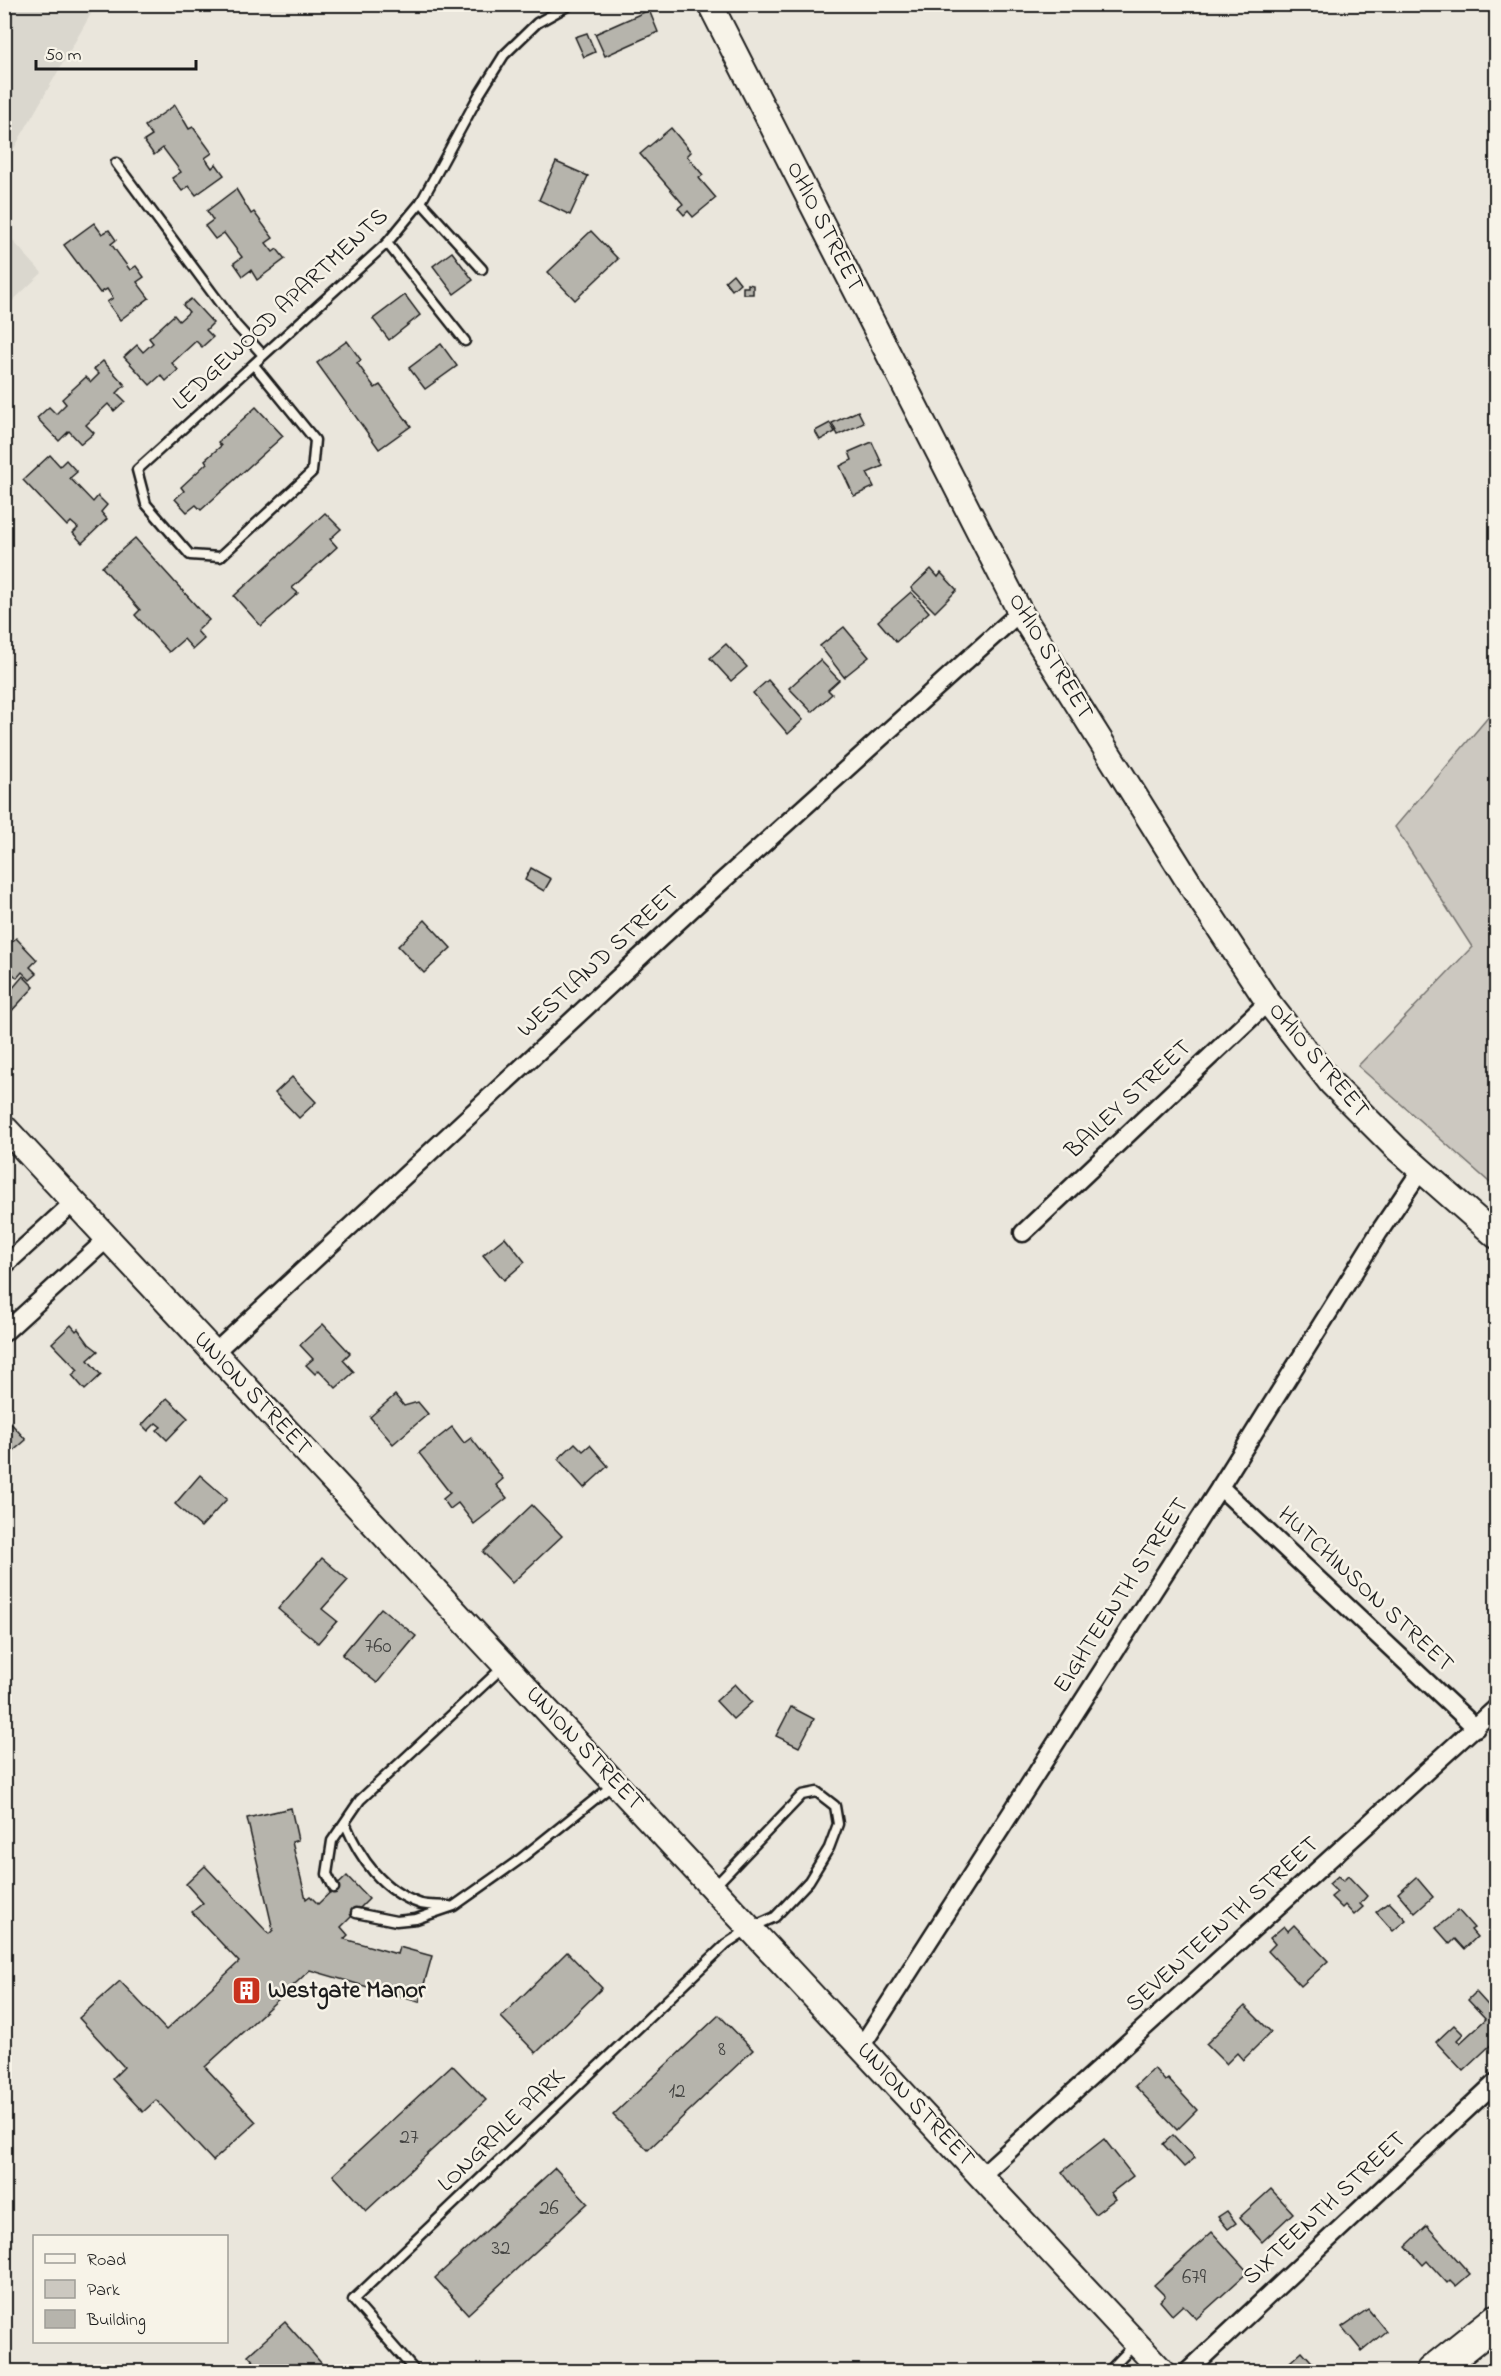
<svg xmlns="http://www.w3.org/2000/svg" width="1501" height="2376" font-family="'Indie Flower',sans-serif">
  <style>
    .built { fill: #dad7ce }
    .green { fill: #ccc8c0; stroke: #74726e; stroke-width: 1.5 }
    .building { fill: #b6b4ac; stroke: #1c1c1c; stroke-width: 1.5 }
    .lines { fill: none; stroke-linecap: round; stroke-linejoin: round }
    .lane-casing { stroke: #1c1c1c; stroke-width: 13 }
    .street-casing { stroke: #1c1c1c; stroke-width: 21 }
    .secondary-casing { stroke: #1c1c1c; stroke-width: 28 }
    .highway-casing { stroke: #1c1c1c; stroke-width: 36 }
    .lane { stroke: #f7f3e8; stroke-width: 8 }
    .street { stroke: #f7f3e8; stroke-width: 16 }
    .secondary { stroke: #f7f3e8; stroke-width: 24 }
    .highway { stroke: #f7f3e8; stroke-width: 32 }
    .labels { text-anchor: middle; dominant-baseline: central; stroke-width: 5; stroke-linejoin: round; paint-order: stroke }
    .number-label { font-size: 21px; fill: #424240 }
    .street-label { font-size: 24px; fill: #1c1c1c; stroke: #f7f3e8 }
    .poi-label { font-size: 24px; font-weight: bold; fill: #1c1c1c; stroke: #f7f3e8; text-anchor: start }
  </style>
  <rect width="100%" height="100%" fill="#eae6dc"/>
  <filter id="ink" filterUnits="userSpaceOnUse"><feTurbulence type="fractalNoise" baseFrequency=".0167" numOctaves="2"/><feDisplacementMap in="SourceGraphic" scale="12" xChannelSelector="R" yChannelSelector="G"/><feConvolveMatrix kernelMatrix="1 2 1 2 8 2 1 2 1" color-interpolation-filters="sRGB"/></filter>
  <g filter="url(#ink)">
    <g class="built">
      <path d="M5,4L96,5L5,164L4,5Z"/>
      <path d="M5,232L42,273L5,308Z"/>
    </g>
    <path class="green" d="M1496,708V1188L1358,1066L1472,947L1395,827Z"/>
    <g class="building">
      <path d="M649,10L658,32L605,56L595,34Z"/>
      <path d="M587,33L595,52L584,57L575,37Z"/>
      <path d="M175,105L189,129L193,127L212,153L205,158L212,168L216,164L224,175L196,195L189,186L182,191L172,178L181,172L163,148L154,155L144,141L152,136L145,126Z"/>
      <path d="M671,128L691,152L687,156L703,175L699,178L716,198L693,217L688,211L684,215L678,208L683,204L640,154Z"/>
      <path d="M556,162L588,176L570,215L539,200Z"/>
      <path d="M236,189L251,214L254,212L273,238L266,243L273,252L277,249L285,259L257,280L251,270L243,276L234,263L242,257L224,233L215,239L205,226L213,220L207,211Z"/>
      <path d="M94,223L102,234L109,230L116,240L111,244L130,270L136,266L144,277L137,282L149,298L120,320L107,302L113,298L107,289L100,293L64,245Z"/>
      <path d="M591,231L618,259L575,300L548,272Z"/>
      <path d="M452,252L473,280L454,294L433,266Z"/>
      <path d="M733,274L740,283L732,290L725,281Z"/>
      <path d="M748,284L753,285V294H743V287H748Z"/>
      <path d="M405,295L420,315L389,340L373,319Z"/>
      <path d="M191,299L213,323L206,330L213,337L202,347L196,341L172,363L178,370L166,381L161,375L150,385L124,357L137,345L143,352L153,343L149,338L174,315L179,321L189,312L183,305Z"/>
      <path d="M347,341L361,360L357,363L375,388L380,385L411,426L379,449L317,363Z"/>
      <path d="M441,344L457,366L425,389L409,368Z"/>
      <path d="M103,361L125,385L117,393L125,401L114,411L108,404L86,425L94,433L81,444L69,431L59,441L37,418L49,407L56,414L66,404L62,399L86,377L91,382L99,374L94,369Z"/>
      <path d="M256,407L283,436L201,510L196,505L187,512L175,499L184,491L181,487L207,463L205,460L221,446L218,442Z"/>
      <path d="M858,411L864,423L838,435L832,423Z"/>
      <path d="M830,423L835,432L820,440L815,431Z"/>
      <path d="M872,442L883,466L867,473L874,487L854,496L840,466L852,460L849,452Z"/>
      <path d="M50,455L60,466L66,460L77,472L70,478L93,502L98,496L107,505L101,512L107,519L82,543L73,533L78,528L71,522L67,526L23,480Z"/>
      <path d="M325,513L341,529L330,539L337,547L292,588L298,593L261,626L234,596Z"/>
      <path d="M135,538L209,620L197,631L204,639L193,649L184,639L169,652L135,615L140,610L102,567Z"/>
      <path d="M931,569L938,577L941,573L957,590L935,612L911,588Z"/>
      <path d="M911,592L929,612L896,642L878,621Z"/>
      <path d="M844,627L869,657L844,677L820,646Z"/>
      <path d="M726,644L747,667L731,681L710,658Z"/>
      <path d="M820,660L839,680L828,690L832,694L812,712L789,688Z"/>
      <path d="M768,680L803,720L788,734L753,693Z"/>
      <path d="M531,868L551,879L544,891L525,880Z"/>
      <path d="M425,920L451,948L424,973L398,946Z"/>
      <path d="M16,938L37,960L30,967L37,974L30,980L22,972L17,978L4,965V949Z"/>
      <path d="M23,976L34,987L4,1019V987L7,984L12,989Z"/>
      <path d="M292,1077L316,1102L299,1118L275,1093Z"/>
      <path d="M505,1237L525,1262L504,1280L483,1255Z"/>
      <path d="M323,1324L350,1353L343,1360L354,1372L336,1388L319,1370L315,1374L306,1365L313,1359L300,1345Z"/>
      <path d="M71,1325L76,1331L78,1329L89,1344L98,1351L88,1360L101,1375L85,1390L72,1375L78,1370L52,1343Z"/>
      <path d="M395,1395L404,1406L418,1402L428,1414L393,1444L370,1417Z"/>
      <path d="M167,1398L188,1418L167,1440L157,1430L161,1427L156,1423L148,1431L142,1425Z"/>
      <path d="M9,1421L26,1440L11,1453L13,1455L4,1462V1425Z"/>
      <path d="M452,1427L464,1443L471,1438L503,1479L496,1485L507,1498L474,1524L458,1503L450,1509L443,1499L450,1493L419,1453Z"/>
      <path d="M575,1443L583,1451L590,1445L608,1466L584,1488L558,1459Z"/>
      <path d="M200,1475L227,1499L201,1527L175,1504Z"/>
      <path d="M532,1505L562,1536L512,1583L483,1552Z"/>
      <path d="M322,1558L348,1580L322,1609L337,1621L318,1643L278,1609Z"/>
      <path d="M381,1608L416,1636L377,1683L342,1655Z"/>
      <path d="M735,1684L752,1702L733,1719L716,1701Z"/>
      <path d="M791,1707L814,1719L799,1747L776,1736Z"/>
      <path d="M291,1808L298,1840L292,1842L306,1899L310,1896L318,1904L347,1876L369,1899L341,1927L348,1935L344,1939L397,1954L399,1947L432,1956L419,2002L310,1970L205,2067L256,2122L213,2161L156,2100L143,2112L112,2079L124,2067L79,2018L120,1981L166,2030L239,1962L192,1912L203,1903L186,1884L205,1866L269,1934L273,1930L247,1818Z"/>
      <path d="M1338,1876L1343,1881L1348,1876L1367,1896L1360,1904L1363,1907L1354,1915L1345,1905L1342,1908L1331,1897L1337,1892L1329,1884Z"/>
      <path d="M1416,1877L1433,1897L1415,1913L1398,1893Z"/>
      <path d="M1389,1902L1406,1920L1393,1931L1376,1912Z"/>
      <path d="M1458,1910L1474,1928L1471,1930L1477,1937L1464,1949L1455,1939L1450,1944L1436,1928Z"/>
      <path d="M1294,1925L1328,1961L1301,1986L1268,1951L1275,1944L1270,1938L1284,1926L1288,1931Z"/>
      <path d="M567,1952L602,1988L536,2053L501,2017Z"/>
      <path d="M1476,1992L1496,2014V2040L1463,2071L1436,2042L1454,2025L1463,2034L1457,2040L1460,2043L1486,2019L1468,2000Z"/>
      <path d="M1245,2006L1271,2032L1243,2060L1237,2053L1226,2064L1206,2044Z"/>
      <path d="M719,2015L753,2050L648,2150L613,2115Z"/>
      <path d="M452,2065L486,2100L366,2211L333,2175Z"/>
      <path d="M1154,2068L1165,2081L1168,2079L1197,2110L1177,2130L1135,2086Z"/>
      <path d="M1173,2135L1195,2158L1184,2167L1163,2144Z"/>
      <path d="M1104,2139L1133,2176L1111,2193L1115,2199L1095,2214L1062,2172Z"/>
      <path d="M555,2168L588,2203L468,2314L435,2278Z"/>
      <path d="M1271,2189L1293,2213L1262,2242L1240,2217Z"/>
      <path d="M1227,2211L1236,2223L1228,2229L1218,2217Z"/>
      <path d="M1427,2226L1470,2274L1456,2286L1450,2280L1447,2283L1427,2261L1423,2265L1406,2246Z"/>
      <path d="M1212,2232L1248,2272L1196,2319L1183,2305L1172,2315L1160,2301L1165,2296L1154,2285Z"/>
      <path d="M1368,2309L1386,2331L1362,2351L1342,2327Z"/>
      <path d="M285,2322L329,2372H263L248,2355Z"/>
      <path d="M1302,2351L1318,2369L1315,2372H1279Z"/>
    </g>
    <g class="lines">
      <defs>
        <g id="lane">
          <path d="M116,163L236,325L263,355"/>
          <path d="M421,202L482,269"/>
          <path d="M387,243L465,341"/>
          <path d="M254,365L315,440L312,472L220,557L190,555L146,504L137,470L387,243L421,202L479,95L504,55L537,23L571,4"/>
          <path d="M345,1823C360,1859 382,1891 421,1904C429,1906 440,1905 449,1906"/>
          <path d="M334,1888L327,1874L332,1841L360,1800L503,1667"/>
          <path d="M356,1913L396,1921L416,1919L454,1906L519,1860L614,1784"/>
          <path d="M416,2372L353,2300L726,1944L750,1928L775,1917L809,1881L829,1848L838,1824L835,1806L817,1792L802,1795L714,1887"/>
          <path d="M1108,2372L1134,2345"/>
        </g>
        <g id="street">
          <path d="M1023,1233L1268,1002"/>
          <path d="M4,1266L74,1202"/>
          <path d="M4,1333L107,1239"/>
          <path d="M214,1353L708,894L1020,612"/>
          <path d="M1220,1487L1476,1728"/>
          <path d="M861,2047L1220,1487L1379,1232L1421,1170"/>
          <path d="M981,2176L1496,1708"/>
          <path d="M1187,2372L1496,2082"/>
        </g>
        <g id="secondary">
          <path d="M710,4L1020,612L1190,884L1268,1002L1331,1083L1396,1148L1496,1236"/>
          <path d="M4,1127L1163,2372"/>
        </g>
        <path id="highway" d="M1432,2372L1496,2321"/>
      </defs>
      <use href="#lane" class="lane-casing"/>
      <use href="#street" class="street-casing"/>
      <use href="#secondary" class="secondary-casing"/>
      <use href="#highway" class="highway-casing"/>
      <use href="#lane" class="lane"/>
      <use href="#street" class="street"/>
      <use href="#secondary" class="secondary"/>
      <use href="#highway" class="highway"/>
    </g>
  </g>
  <defs>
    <symbol id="building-square" viewBox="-11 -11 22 22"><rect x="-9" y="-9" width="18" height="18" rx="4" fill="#c8321e" stroke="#f7f3e8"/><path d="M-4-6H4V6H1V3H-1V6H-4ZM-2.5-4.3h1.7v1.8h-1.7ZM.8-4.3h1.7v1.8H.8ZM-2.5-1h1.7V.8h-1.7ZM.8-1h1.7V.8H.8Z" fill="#fff"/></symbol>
  </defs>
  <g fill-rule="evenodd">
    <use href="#building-square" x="230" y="1974" width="33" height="33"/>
  </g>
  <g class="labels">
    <g class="number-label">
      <text x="378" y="1647">760</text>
      <text x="722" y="2050">8</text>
      <text x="677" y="2092">12</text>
      <text x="409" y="2138">27</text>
      <text x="549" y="2209">26</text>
      <text x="501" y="2249">32</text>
      <text x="1194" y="2278">679</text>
    </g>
    <g class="street-label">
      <text transform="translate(824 227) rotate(63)">OHIO STREET</text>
      <text transform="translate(281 310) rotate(-43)">LEDGEWOOD APARTMENTS</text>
      <text transform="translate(1050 657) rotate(59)">OHIO STREET</text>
      <text transform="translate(599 962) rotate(-43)">WESTLAND STREET</text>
      <text transform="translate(1318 1061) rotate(50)">OHIO STREET</text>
      <text transform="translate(1129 1100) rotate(-43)">BAILEY STREET</text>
      <text transform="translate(252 1394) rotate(47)">UNION STREET</text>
      <text transform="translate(1365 1590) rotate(43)">HUTCHINSON STREET</text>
      <text transform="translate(1122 1596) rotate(-57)">EIGHTEENTH STREET</text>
      <text transform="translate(584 1749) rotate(47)">UNION STREET</text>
      <text transform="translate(1223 1925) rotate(-42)">SEVENTEENTH STREET</text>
      <text transform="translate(915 2105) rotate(47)">UNION STREET</text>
      <text transform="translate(502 2131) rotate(-44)">LONGRALE PARK</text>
      <text transform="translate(1325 2209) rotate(-43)">SIXTEENTH STREET</text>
    </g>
    <g class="poi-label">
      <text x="268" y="1991">Westgate Manor</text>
    </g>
  </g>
  <rect width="1501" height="2376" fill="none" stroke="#f7f3e8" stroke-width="24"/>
  <rect x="12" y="12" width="1477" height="2352" fill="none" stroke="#1c1c1c" stroke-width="2" filter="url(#ink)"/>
  <rect x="33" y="2235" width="195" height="108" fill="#f7f3e8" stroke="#9f9d96" stroke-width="1.5"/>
  <rect x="45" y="2254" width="30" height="9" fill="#f7f3e8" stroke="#9f9d96" stroke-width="1.5"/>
  <text x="87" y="2265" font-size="18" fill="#1c1c1c">Road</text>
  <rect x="45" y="2280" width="30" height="18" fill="#ccc8c0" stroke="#9f9d96" stroke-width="1.5"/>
  <text x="87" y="2295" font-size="18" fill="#1c1c1c">Park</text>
  <rect x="45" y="2310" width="30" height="18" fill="#b6b4ac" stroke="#9f9d96" stroke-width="1.5"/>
  <text x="87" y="2325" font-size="18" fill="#1c1c1c">Building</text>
  <path d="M36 60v9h160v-9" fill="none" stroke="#1c1c1c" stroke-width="3"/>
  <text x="45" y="60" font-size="18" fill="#1c1c1c" stroke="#f7f3e8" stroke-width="4.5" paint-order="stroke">50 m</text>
</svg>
